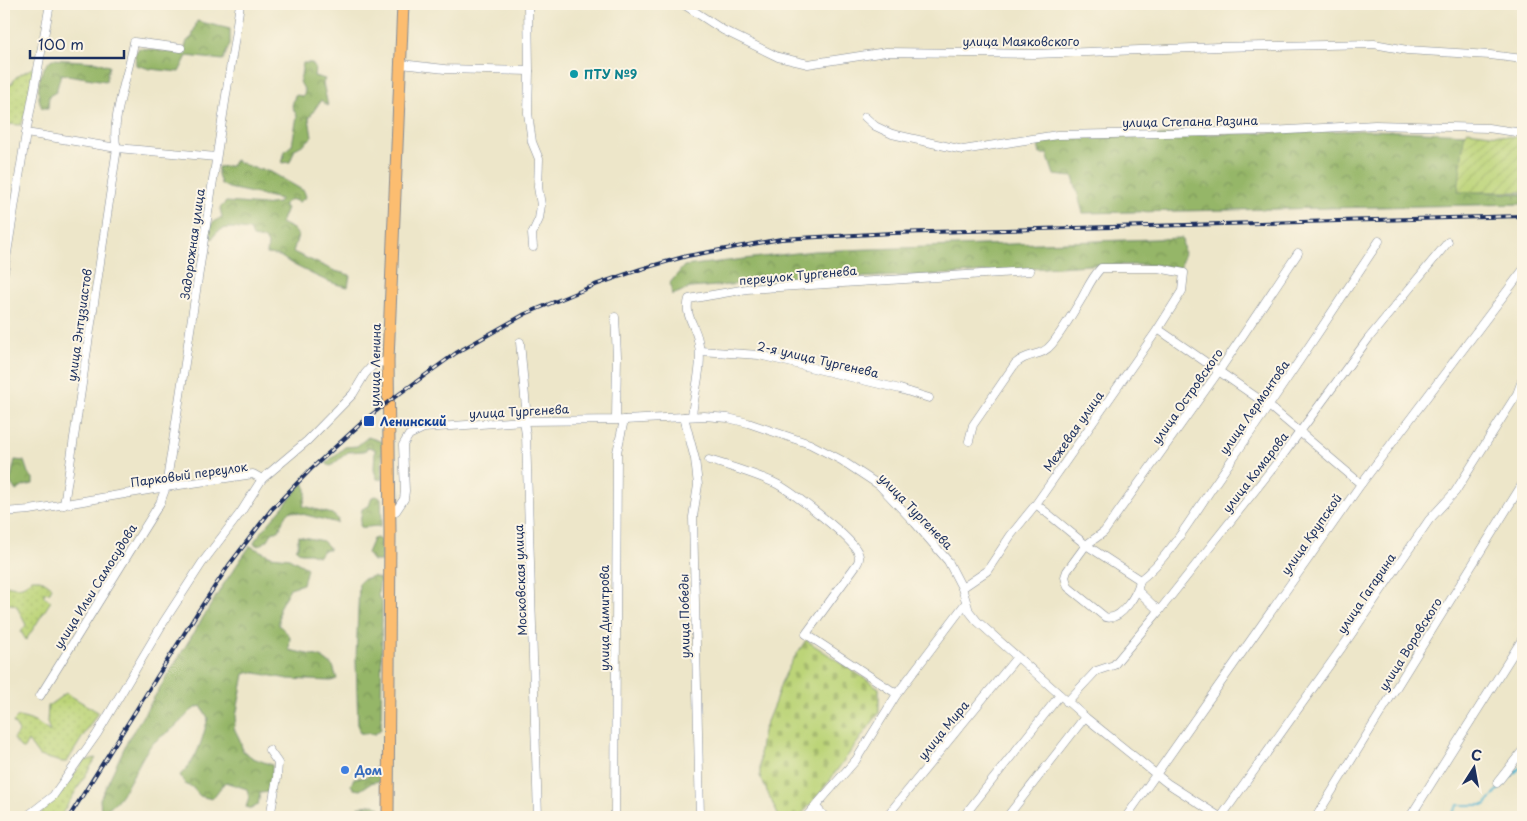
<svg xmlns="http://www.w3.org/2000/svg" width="1527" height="821" font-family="'Playpen Sans',sans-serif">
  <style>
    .grass { fill: url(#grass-dots); stroke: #6c826b }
    .forest { fill: url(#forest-crowns); stroke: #587263 }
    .cemetery { fill: url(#cemetery-stones); stroke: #6c826b }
    .garden { fill: url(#garden-furrows); stroke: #6c826b }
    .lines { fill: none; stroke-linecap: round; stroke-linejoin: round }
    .stream { stroke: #52b6d1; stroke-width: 2 }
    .street-casing { stroke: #848a94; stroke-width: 9 }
    .primary-casing { stroke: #848a94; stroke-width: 13 }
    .street { stroke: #fff; stroke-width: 8 }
    .primary { stroke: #fcbd6f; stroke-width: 11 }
    .rail-casing { stroke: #1b2f5e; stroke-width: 4 }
    .rail { stroke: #fcf5e5; stroke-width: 2; stroke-dasharray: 5.5; stroke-linecap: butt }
    .culture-dot { fill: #0f9aa8; stroke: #fcf5e5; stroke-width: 2 }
    .transit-dot { fill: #1a4fb4; stroke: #fcf5e5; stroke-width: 2 }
    .shop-dot { fill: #3f7fe0; stroke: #fcf5e5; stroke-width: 2 }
    .labels { text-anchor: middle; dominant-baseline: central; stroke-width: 4; stroke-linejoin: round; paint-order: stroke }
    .street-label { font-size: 12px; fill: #1b2f5e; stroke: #fcf5e5 }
    .culture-label { font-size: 12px; font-weight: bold; fill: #0d838f; stroke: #fcf5e5; text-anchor: start }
    .transit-label { font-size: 12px; font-weight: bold; fill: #164399; stroke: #fcf5e5; text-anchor: start }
    .shop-label { font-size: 12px; font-weight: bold; fill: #366cbe; stroke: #fcf5e5; text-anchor: start }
  </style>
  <defs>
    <pattern id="grass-dots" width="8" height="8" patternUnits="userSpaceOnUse" patternTransform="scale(1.25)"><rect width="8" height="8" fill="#bcd478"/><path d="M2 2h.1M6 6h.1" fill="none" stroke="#a1b66a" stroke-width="1.8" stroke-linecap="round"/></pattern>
    <pattern id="forest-crowns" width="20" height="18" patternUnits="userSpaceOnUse" patternTransform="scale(1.25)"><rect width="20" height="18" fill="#95b668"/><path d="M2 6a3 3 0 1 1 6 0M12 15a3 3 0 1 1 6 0" fill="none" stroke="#799459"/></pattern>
    <pattern id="cemetery-stones" width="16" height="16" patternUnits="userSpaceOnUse" patternTransform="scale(1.25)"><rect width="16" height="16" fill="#bcd478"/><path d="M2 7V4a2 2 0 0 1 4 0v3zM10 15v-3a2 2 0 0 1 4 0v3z" fill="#a1b66a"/></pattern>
    <pattern id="garden-furrows" width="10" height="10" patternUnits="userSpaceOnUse" patternTransform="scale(1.25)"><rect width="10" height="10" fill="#bcd478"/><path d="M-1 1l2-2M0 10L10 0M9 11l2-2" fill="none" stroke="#a1b66a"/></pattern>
  </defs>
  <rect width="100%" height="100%" fill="#fcf5e5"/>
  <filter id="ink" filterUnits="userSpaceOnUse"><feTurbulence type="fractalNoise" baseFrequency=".02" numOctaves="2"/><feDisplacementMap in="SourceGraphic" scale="10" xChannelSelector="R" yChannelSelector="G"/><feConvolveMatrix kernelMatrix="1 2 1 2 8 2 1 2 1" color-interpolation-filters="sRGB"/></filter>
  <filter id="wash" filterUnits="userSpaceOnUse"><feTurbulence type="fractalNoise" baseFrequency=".0096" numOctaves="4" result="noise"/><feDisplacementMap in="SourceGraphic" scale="20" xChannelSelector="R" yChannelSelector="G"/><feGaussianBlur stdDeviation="1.12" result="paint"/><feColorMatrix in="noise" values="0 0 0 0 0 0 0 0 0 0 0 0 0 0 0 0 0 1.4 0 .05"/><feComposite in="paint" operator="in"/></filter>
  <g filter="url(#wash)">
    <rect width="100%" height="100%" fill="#ede6c9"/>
    <g class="grass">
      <path d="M34,67C33,85 28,110 21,125L4,124V81L11,85L16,77Z"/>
      <path d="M32,579H40L52,587L50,592L44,593V597L51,601L26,640L21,632L26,625L16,605L4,603V584C16,588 22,589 32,579Z"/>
      <path d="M66,693L98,712L67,762H62L39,756L28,741L23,750L13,739L19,731L13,722L18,717C32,719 39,724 50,732L47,722L48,706Z"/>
      <path d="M96,758L60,817H37L58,796L84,761Z"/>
    </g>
    <g class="forest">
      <path d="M197,21L230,29V44L223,60L187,56L179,72L150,69L136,65L135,54L139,48L183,54L187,41L192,37Z"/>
      <path d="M52,59L97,62L109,66L106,81L61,74L56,92L49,96L48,108H42C35,92 38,70 52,59Z"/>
      <path d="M303,63H312L315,68L314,76L325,79L323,83L328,106L321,100L309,118L312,137L304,144L295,149L290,162L282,163L285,151L292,145L297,116L292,106L295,95L303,96L305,91L300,82Z"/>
      <path d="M1372,130L1469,134L1463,191L1523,194V204L1083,213L1073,177L1054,175L1047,154H1040L1038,145L1055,138Z"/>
      <path d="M235,160L250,167L271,172L304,191L306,197L299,202L291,199L283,205L287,208L281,223L293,229L298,235L293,252L335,271L350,275L348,287C330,284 312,274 296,266C282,259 284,255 267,254L268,244L265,239L253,237L250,230C234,229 221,223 212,239L207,233L213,222L222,217L220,208L226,202L263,205L278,203L280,199L229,188L221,184L218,174V167L231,166Z"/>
      <path d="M1182,238L1184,253L1180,268L1158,265H1088L957,274L793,280L690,288L672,295L670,283L684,266L814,251Z"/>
      <path d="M368,437L383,442L382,480L377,479L374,470L375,449L368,447L365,451L348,452L331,466L328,465L326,463L345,447L357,446Z"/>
      <path d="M15,460L24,461L28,473L33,478V484L24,486L16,491L10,482Z"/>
      <path d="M303,483C309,491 305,498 303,506L332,514L338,519L337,523L291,511L284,518L279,531H273L268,540L259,546L254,544L255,540Z"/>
      <path d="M376,496L381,498L382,521L380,527C373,525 369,528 361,527L360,525L362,509L369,506L372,497Z"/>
      <path d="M298,536L323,541L329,547V550H323L319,556L309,553H301L295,548L298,547Z"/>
      <path d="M377,538L381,541V561H373L367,553L373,539Z"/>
      <path d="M250,546L271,556L289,558L307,568L303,584L290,588L279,608V625L290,636L289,650L321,657L333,666L337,679L331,681L288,679L251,672L244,674L234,728L239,738L243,751L253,758L272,765L273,783L270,792L260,793L258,805L251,809L246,807L249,798L247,789L225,782L212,799L200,796L192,787L186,785L180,775C198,759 202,740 208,718L201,706C190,709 188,715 180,722C172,731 160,736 152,744C137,760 124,806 101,811L100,799L128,740L223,585Z"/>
      <path d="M373,576L380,579L378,596L382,601L381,729L375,734L360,733L358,727L356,660L359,583L363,579Z"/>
      <path d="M379,770L384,772V777L381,781L373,782L360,790L354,789L351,785L354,778L366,777Z"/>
      <path d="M374,804L380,808V814L376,816L370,815V817H358V807Z"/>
    </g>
    <path class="cemetery" d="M806,640L879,688V713L818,796L799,817H779L760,776V750L763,731L775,702L781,683L792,661Z"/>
    <path class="garden" d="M1467,131L1523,138V192H1458L1464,137Z"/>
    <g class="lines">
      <path class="stream" d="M1450,817L1458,805H1485L1506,781L1523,765"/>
    </g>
  </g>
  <g filter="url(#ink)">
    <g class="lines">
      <defs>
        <g id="street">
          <path d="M528,4L529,71L528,113L532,142L539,159L538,187L541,205L539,219L532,234L533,247"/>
          <path d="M683,4L723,30L778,57L808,64L886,52L1035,54L1219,47L1374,44L1407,50L1490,55L1523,59"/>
          <path d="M401,64L445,69L529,71"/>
          <path d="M865,117L875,126L892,134L963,150L1057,135L1271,131L1375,125L1488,128L1523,133"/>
          <path d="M26,133L117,148L216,157"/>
          <path d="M4,272L26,133L50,4"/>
          <path d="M615,317L617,356L616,419"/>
          <path d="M1158,329L1269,406L1361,484"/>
          <path d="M520,342L526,408L524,421L526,435L538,817"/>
          <path d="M700,351L759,355L900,389L929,398"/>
          <path d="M692,416C694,391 704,365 698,340C695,325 684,315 689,299L747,289L1030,271"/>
          <path d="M684,417L695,459L698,485L693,517L700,817"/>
          <path d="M709,460C732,467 756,474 777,484C792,492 854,539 858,553C860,557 859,561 857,564L806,634L897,694"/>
          <path d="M1036,504L1086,545L1140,580"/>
          <path d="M64,505L117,148C109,125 130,69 134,42L181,48"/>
          <path d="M4,512L30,510L166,487L253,474L262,479L307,441L353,394L365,374L372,366L388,360"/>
          <path d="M390,513L396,511L404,499L405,491L403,445L409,435L424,428L524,421L624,420L704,416L728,418L748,423L810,444L841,460L879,485L915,523L948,561L962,588L969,611L977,621L1085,717L1167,783L1220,817"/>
          <path d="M1140,580C1138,593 1121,622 1105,617L1068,587L1065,577L1067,571L1086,545L1104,532L1219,371L1298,253"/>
          <path d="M1140,580C1169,558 1195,512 1217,481C1272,402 1326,322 1379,241"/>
          <path d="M962,588L987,571L1011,535L1036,504L1158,329L1182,291L1184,273L1158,268H1101C1092,277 1088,287 1082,298C1073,313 1063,330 1052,344C1041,358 1029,351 1015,364L973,425L969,441"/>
          <path d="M1138,591L1159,611"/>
          <path d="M40,696L160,503L166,487L240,4"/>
          <path d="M1067,702L1096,671L1114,665L1159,611L1280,459L1368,339L1448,242"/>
          <path d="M269,750L278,763L277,778L270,817"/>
          <path d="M1497,783L1523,750"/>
          <path d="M816,807L825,817"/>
          <path d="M26,817L53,796L97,734L163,623L202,563L241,512L262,479"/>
          <path d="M615,817L617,452L624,420"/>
          <path d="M806,817L856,760L897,694L965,604"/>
          <path d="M886,817L1017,657"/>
          <path d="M963,817L1060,695"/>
          <path d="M1007,817L1085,717"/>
          <path d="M1126,817L1361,484L1523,270"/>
          <path d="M1221,817L1348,639L1429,520L1455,492L1517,394L1523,378"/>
          <path d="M1316,817L1523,483"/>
          <path d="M1410,817L1523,638"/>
        </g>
        <path id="primary" d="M388,817L390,532L388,360L403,4"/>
      </defs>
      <use href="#street" class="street-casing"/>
      <use href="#primary" class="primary-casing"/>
      <use href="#street" class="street"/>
      <use href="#primary" class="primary"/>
      <defs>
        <path id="rail" d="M69,817L199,610L229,565L271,510L311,469L366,419L388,402L456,353L525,314L595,285L641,269L687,256L781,239L892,233L1523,216"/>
      </defs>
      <use href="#rail" class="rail-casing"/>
      <use href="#rail" class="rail"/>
    </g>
  </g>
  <circle class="culture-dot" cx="574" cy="74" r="5"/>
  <rect class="transit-dot" x="363" y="415" width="12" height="12" rx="2.5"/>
  <circle class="shop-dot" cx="345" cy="770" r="5"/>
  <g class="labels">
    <g class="street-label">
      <text x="1021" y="41">улица Маяковского</text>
      <text transform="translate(1190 121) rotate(-1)">улица Степана Разина</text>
      <text transform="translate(192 244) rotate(-82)">Задорожная улица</text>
      <text transform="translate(798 275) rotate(-5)">переулок Тургенева</text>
      <text transform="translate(79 325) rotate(-82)">улица Энтузиастов</text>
      <text transform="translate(818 359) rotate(13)">2-я улица Тургенева</text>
      <text transform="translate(375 365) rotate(-89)">улица Ленина</text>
      <text transform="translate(1187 396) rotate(-55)">улица Островского</text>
      <text transform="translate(1254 407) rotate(-55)">улица Лермонтова</text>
      <text transform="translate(519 411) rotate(-3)">улица Тургенева</text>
      <text transform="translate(1073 431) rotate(-55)">Межевая улица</text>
      <text transform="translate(1255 472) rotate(-52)">улица Комарова</text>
      <text transform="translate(189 474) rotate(-8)">Парковый переулок</text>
      <text transform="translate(916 511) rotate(46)">улица Тургенева</text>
      <text transform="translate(1311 534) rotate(-55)">улица Крупской</text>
      <text transform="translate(520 580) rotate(-92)">Московская улица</text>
      <text transform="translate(95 586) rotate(-58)">улица Ильи Самосудова</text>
      <text transform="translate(1366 593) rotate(-56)">улица Гагарина</text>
      <text transform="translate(684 616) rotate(-91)">улица Победы</text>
      <text transform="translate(604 618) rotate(-90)">улица Димитрова</text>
      <text transform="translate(1410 644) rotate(-58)">улица Воровского</text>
      <text transform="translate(943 730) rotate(-51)">улица Мира</text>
    </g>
    <g class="culture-label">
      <text x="584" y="74">ПТУ №9</text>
    </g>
    <g class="transit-label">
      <text x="380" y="421">Ленинский</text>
    </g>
    <g class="shop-label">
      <text x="355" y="770">Дом</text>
    </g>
  </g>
  <rect width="1527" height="821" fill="none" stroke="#fcf5e5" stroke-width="20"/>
  <g transform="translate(1474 768) rotate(11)" stroke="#fcf5e5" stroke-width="4" paint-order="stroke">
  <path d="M0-4L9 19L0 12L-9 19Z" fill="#1b2f5e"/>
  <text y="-8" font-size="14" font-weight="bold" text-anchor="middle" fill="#1b2f5e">С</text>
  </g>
  <path d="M30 50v8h94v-8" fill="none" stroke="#1b2f5e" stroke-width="2.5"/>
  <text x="38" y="50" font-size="15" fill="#1b2f5e" stroke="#fcf5e5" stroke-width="4" paint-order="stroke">100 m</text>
</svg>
